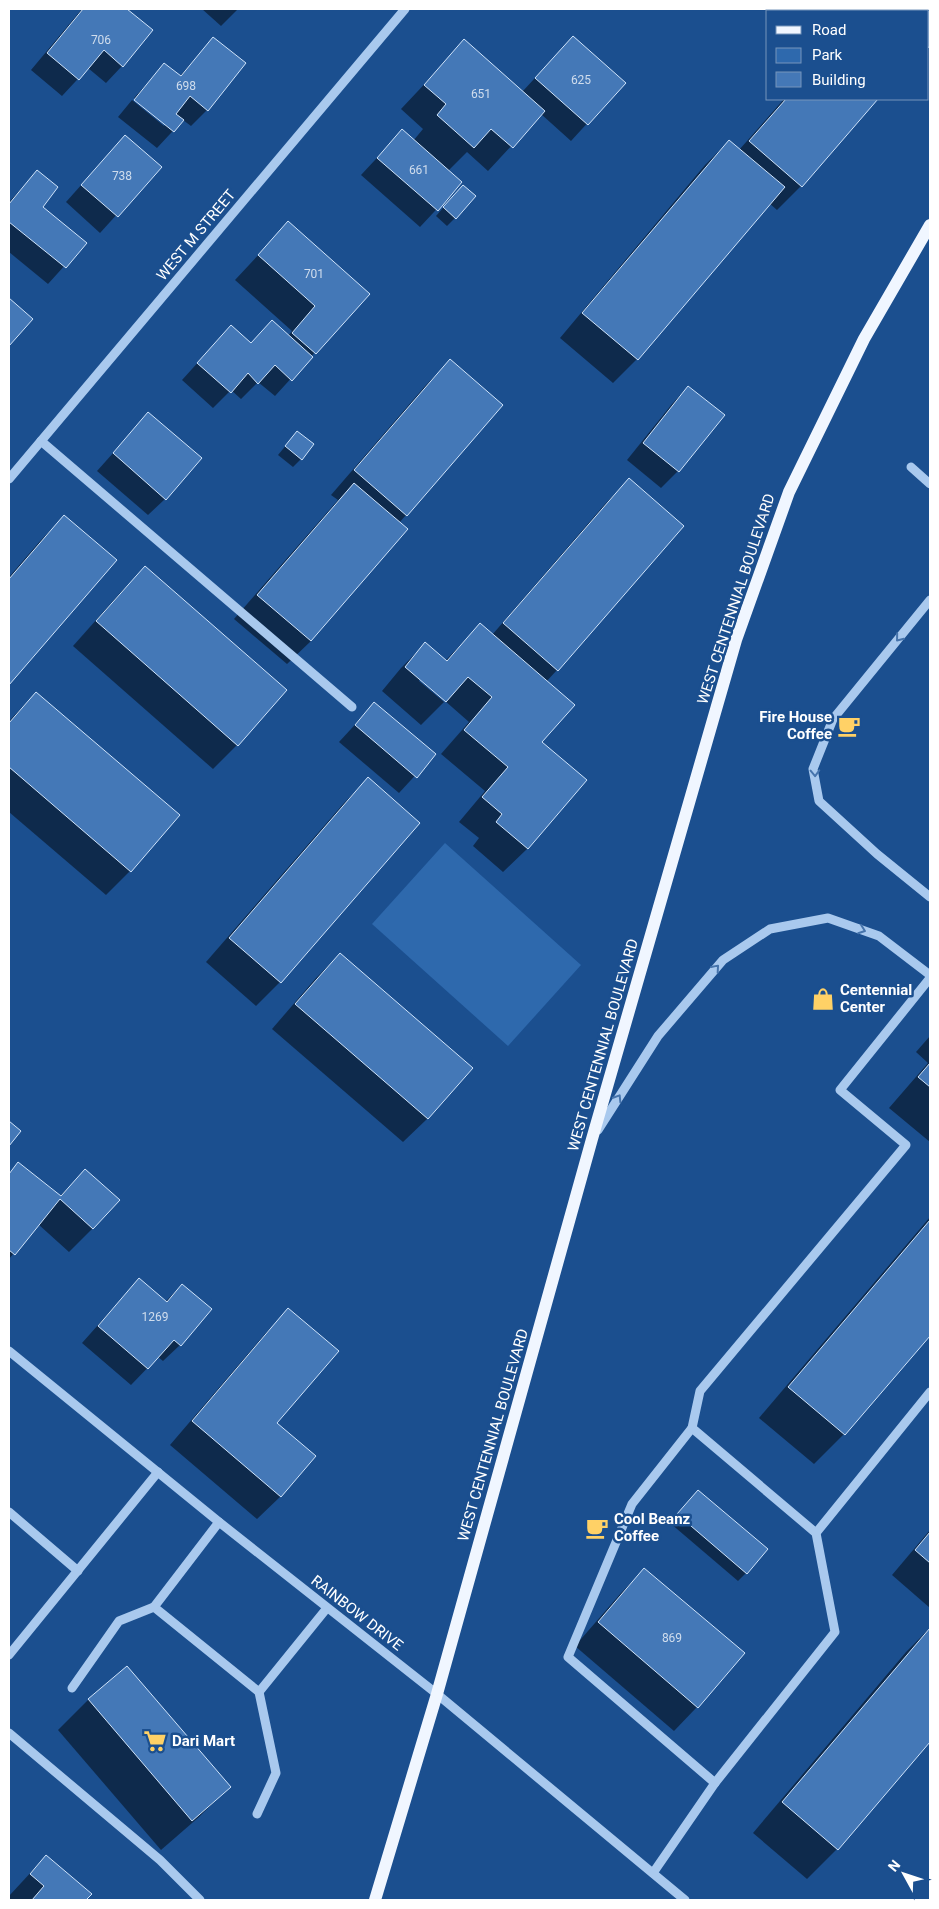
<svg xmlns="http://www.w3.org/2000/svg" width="939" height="1909" font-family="Roboto,sans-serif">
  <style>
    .green { fill: #2e69ad }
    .shadow { fill: #0007 }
    .building { fill: #4478b7; stroke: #cfe3fa }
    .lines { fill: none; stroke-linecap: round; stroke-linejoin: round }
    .minor { stroke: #a9c9ee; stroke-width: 9 }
    .major { stroke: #f0f6ff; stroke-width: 12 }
    .oneway { stroke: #4674ac }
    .labels { text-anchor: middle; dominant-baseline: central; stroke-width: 5; stroke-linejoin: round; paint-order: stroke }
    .number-label { font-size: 12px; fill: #d0dded }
    .street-label { font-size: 15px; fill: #fff; stroke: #1b4f8f }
    .poi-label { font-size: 15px; font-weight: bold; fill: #fff; stroke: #1b4f8f; text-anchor: start }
  </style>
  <rect width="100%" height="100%" fill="#1b4f8f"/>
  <path class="green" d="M445,843L581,965L508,1046L372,924Z"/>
  <g class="shadow">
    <path d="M82,9H125L151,31L122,66L106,83L88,68L62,96L31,70Z"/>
    <path d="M202,9H238L221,26Z"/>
    <path d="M871,9H930V43L928,46V11H868Z"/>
    <path d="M573,37L624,83L571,141L541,114L488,171L467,152L448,171L461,183L420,227L361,175L402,131L413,141L423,129L401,109L465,41L522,92Z"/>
    <path d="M213,39L207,110L191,126L183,120L157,148L118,117L132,100L164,126L166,124L134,98L164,65L179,77Z"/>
    <path d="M784,99H876L801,186L777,210L769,203L637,359L613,383L560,338L705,165L729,141L739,150Z"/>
    <path d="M125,136L160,167L100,233L66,202Z"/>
    <path d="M37,172L41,207L85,243L48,284L9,252V202Z"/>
    <path d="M455,194V218L447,226L436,216Z"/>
    <path d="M288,223L368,294L275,396L258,382L241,399L231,390L213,408L182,380L231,326L251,344L288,336L292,331L235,280Z"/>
    <path d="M450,361L502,406L399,523L311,641L287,664L234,619L338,500L331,495L426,385Z"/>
    <path d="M688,387L678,471L661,488L627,460L672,404Z"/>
    <path d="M148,414L165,499L148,515L97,471Z"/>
    <path d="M297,432L301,459L293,467L278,455Z"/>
    <path d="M629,480L557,670L546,682L541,742L585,780L527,849L503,872L473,846L479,838L459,822L485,791L441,754L469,722L420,679L419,681L444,702L421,725L382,691L401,668L425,644L445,661L480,625L492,635L605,504Z"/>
    <path d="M64,517L115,560L9,683V577L41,540Z"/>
    <path d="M145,568L237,745L213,769L73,646L121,592Z"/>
    <path d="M36,693L178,815L130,871L106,895L9,812V721Z"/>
    <path d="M374,704L434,755L399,793L339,742Z"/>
    <path d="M368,779L280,982L256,1006L206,962L344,803Z"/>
    <path d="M340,954L471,1068L427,1119L403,1142L272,1029L316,978Z"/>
    <path d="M930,1036V1142L889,1108L928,1063L916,1052Z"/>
    <path d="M18,1163L60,1196L85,1171L93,1228L69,1252L38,1224L9,1259V1173Z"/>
    <path d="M930,1217V1334L844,1434L814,1464L759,1418Z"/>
    <path d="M139,1279L165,1302L182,1285L180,1345L163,1361L158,1357L131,1385L82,1343Z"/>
    <path d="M289,1310L275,1423L281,1496L257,1519L170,1445L265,1334Z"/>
    <path d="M690,1499L746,1573L738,1581L670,1523Z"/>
    <path d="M930,1530V1608L892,1575Z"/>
    <path d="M645,1569L697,1707L674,1731L575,1646L621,1593Z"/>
    <path d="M930,1628V1740L837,1849L807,1879L753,1833L906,1652Z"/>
    <path d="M127,1667L229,1787L199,1817L161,1850L58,1730L88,1700Z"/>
    <path d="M46,1856L90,1894L84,1900H9V1896Z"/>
  </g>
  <g class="building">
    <path d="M83,9H127L153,30L123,67L104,50L79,80L47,53Z"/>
    <path d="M872,9H930V45L928,48V11H870Z"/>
    <path d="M573,36L626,83L588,125L535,78Z"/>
    <path d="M213,37L246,63L208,111L190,96L176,114L184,120L174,132L134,100L164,63L181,76Z"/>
    <path d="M464,39L545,111L513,148L491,129L474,148L437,115L446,104L424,85Z"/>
    <path d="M786,99H878L802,187L749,141Z"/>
    <path d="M402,129L462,182L438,211L377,158Z"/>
    <path d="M125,135L162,167L118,217L81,185Z"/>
    <path d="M729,140L785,187L638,360L582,313Z"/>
    <path d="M37,170L58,187L43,207L87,243L66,268L9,222V204Z"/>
    <path d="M463,185L476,196L456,219L443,207Z"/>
    <path d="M288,221L370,294L316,354L292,333L315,306L258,255Z"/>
    <path d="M9,298L33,319L9,346Z"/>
    <path d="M272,320L313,357L292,381L275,365L258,384L248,373L231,393L197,363L231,325L251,343Z"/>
    <path d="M450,359L503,405L407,516L354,470Z"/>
    <path d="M688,386L725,415L679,472L643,443Z"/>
    <path d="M148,412L202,458L166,500L113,453Z"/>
    <path d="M297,431L314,444L302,460L285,446Z"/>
    <path d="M629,478L684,526L558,671L503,623Z"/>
    <path d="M354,483L408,529L311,641L257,595Z"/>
    <path d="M64,515L117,560L9,685V579Z"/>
    <path d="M145,566L287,690L238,746L96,621Z"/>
    <path d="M480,623L575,705L542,742L587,780L528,849L496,822L502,814L482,797L508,767L464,730L492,697L468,677L446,702L405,667L425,642L447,661Z"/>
    <path d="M36,692L180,815L131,872L9,767V723Z"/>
    <path d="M374,702L436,754L417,778L355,725Z"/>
    <path d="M368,777L420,823L281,983L229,938Z"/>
    <path d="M340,953L473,1068L428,1119L295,1004Z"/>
    <path d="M930,1063V1087L918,1077Z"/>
    <path d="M9,1121L21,1131L9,1146Z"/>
    <path d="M18,1162L61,1196L85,1169L120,1200L93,1229L60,1199L15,1255L9,1250V1174Z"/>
    <path d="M930,1220V1336L845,1435L788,1387Z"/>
    <path d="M139,1278L167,1302L182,1284L212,1309L181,1346L174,1340L148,1369L98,1326Z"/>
    <path d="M288,1308L339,1351L277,1423L316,1456L281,1497L192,1421Z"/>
    <path d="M698,1490L768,1549L747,1574L677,1514Z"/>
    <path d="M930,1532V1563L915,1550Z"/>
    <path d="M644,1568L745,1653L698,1708L598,1622Z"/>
    <path d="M930,1628V1742L838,1850L782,1802Z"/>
    <path d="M127,1666L231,1787L192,1821L88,1699Z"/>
    <path d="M46,1855L92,1894L86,1900H32L44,1886L30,1874Z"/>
  </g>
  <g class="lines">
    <g class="minor">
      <path d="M41,441L352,707"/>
      <path d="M911,467L930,484"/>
      <path d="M9,479L405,9"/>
      <path d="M930,600L833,719L813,769L819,801L877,854L930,897"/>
      <path d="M598,1130L658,1036L723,960L770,929L828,918L879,936L930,975"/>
      <path d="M9,1351L219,1522L437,1694L685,1900"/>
      <path d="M692,1428L632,1504L568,1657L715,1783"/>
      <path d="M9,1512L78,1571"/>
      <path d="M219,1522L154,1607L259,1692L327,1608"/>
      <path d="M816,1533L930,1392"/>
      <path d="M9,1655L158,1472"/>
      <path d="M72,1688L119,1621L154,1607"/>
      <path d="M9,1733L160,1860L200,1900"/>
      <path d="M257,1814L276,1773L259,1692"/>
      <path d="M653,1873L715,1783L835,1632L816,1533L692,1428L700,1391L906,1145L840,1090L930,978"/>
    </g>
    <path class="major" d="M375,1900L437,1694L592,1139L736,640L789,492L864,339L930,225"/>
  </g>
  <defs><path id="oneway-chevron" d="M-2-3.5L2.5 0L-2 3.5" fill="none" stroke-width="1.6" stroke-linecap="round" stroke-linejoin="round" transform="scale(1.25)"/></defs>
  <g class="oneway">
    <use href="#oneway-chevron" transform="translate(899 638) rotate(129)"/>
    <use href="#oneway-chevron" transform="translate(815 773) rotate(88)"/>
    <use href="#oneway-chevron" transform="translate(862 930) rotate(20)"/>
    <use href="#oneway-chevron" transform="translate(716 968) rotate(-49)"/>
    <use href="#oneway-chevron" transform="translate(618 1098) rotate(-58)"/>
  </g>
  <defs>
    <symbol id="cafe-bare" viewBox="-9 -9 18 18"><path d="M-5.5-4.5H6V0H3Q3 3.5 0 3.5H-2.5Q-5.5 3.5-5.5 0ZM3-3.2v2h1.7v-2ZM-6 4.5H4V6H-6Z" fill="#ffd166" stroke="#1b4f8f" stroke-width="2.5" paint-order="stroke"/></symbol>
    <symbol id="shop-bare" viewBox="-9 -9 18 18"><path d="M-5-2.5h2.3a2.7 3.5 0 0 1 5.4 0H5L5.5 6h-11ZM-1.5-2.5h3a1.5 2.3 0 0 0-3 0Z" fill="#ffd166" stroke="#1b4f8f" stroke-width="2.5" paint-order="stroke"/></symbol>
    <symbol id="supermarket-bare" viewBox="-9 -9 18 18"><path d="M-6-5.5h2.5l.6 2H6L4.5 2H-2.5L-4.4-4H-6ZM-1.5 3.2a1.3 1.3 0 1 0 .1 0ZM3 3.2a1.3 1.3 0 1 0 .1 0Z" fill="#ffd166" stroke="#1b4f8f" stroke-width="2.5" paint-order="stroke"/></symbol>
  </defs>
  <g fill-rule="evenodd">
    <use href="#cafe-bare" x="833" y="710" width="32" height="32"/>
    <use href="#shop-bare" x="807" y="983" width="32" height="32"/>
    <use href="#cafe-bare" x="581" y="1512" width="32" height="32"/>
    <use href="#supermarket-bare" x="139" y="1725" width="32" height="32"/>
  </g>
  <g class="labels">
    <g class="number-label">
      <text x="101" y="40">706</text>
      <text x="581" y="80">625</text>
      <text x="186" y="86">698</text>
      <text x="481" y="94">651</text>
      <text x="419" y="170">661</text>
      <text x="122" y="176">738</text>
      <text x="314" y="274">701</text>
      <text x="155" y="1317">1269</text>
      <text x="672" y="1638">869</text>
    </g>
    <g class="street-label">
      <text transform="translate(196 235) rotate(-50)">WEST M STREET</text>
      <text transform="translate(736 599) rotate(-72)">WEST CENTENNIAL BOULEVARD</text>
      <text transform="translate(603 1045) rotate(-74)">WEST CENTENNIAL BOULEVARD</text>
      <text transform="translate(493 1435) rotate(-74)">WEST CENTENNIAL BOULEVARD</text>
      <text transform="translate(357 1613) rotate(38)">RAINBOW DRIVE</text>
    </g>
    <g class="poi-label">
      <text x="832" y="717" text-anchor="end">Fire House<tspan x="832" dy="17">Coffee</tspan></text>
      <text x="840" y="990">Centennial<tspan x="840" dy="17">Center</tspan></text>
      <text x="614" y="1519">Cool Beanz<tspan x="614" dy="17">Coffee</tspan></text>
      <text x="172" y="1741">Dari Mart</text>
    </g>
  </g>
  <rect width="939" height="1909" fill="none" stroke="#ffffff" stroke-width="20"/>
  <rect x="766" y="10" width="162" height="90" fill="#1b4f8f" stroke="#7695bc"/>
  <rect x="776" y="26" width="25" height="8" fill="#f0f6ff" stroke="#7695bc"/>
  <text x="812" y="35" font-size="15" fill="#ffffff">Road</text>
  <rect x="776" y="48" width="25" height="15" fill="#2e69ad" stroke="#7695bc"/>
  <text x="812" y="60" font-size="15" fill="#ffffff">Park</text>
  <rect x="776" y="72" width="25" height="15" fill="#4478b7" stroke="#7695bc"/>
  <text x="812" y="85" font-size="15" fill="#ffffff">Building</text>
  <g transform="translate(904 1874) rotate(310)" stroke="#1b4f8f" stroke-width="4" paint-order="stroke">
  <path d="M0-4L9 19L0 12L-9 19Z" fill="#ffffff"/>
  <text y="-8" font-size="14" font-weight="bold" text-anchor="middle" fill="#ffffff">N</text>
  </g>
</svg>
